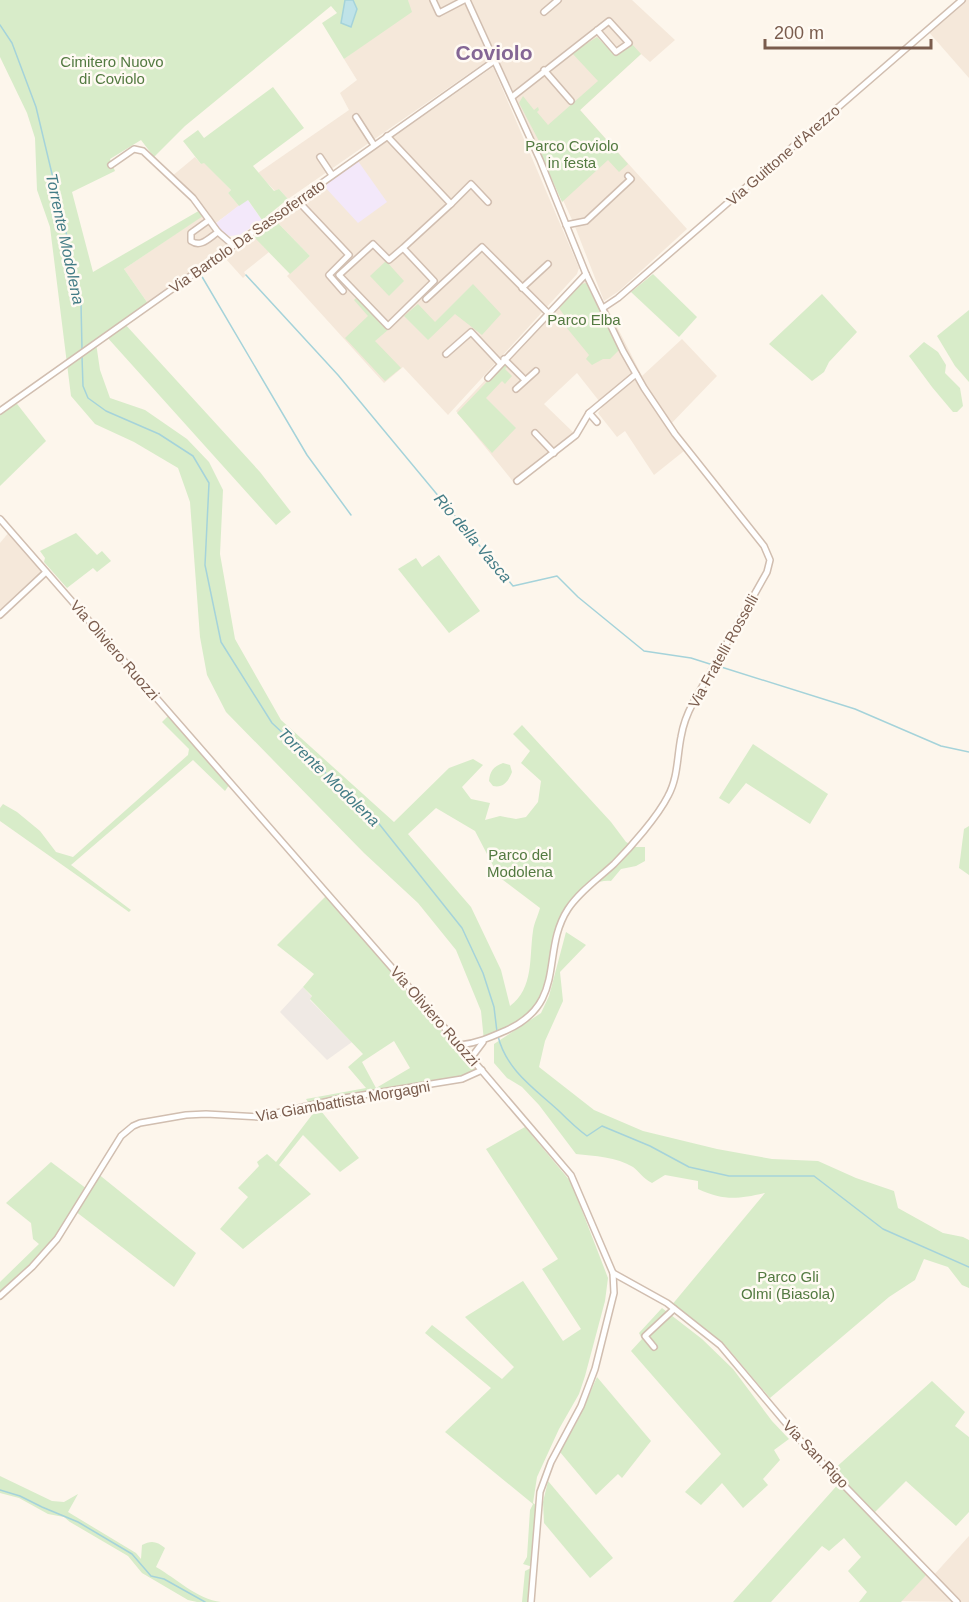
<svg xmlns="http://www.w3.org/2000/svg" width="969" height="1602" font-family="Arial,sans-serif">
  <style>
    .residential { fill: #f5e8da }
    .industrial { fill: #efe9e4 }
    .education { fill: #f3e8fa }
    .green { fill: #d8ecc9; fill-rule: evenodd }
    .water { fill: #bfe3e8; stroke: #a5d3da; stroke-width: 1.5 }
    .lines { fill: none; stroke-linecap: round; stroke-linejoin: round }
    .stream { stroke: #a5d3da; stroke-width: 1.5 }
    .minor-casing { stroke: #d1beb0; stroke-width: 8 }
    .minor { stroke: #fff; stroke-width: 5 }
    .labels { text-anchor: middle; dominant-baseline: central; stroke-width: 5; stroke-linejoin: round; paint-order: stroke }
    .park-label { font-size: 15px; fill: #537a41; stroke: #fffaf3 }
    .street-label { font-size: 15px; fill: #7a5c4d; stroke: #fffaf3 }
    .water-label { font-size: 16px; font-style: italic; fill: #437c86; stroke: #fffaf3 }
    .district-label { font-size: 21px; font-weight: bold; fill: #846695; stroke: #fffaf3 }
  </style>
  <rect width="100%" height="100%" fill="#fdf6ec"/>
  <g class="residential">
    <path d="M408,0H464L487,54V61L288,199L279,189L275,191L258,173L349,110L340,93L357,80L344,59L410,10Z"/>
    <path d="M471,0H632L675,40L650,62L641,54L580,110L687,229L619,291L604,301L574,224Z"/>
    <path d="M962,0H969V78L927,30Z"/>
    <path d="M493,67L579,268L577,274L448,415L403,367L384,383L287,276L310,256L275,220Z"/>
    <path d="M195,157L201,164L204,162L231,190L228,193L239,206L213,225L233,245L149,305L124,269L205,214L171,177Z"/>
    <path d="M255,237L269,252L244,272L246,275L243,278L225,258Z"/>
    <path d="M586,274L605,312L608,309L642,376L682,339L717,376L667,428L684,451L654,475L625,431L617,437L598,413L603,406L577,373L544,404L576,435L515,484L456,411Z"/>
    <path d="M10,531L46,572L0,615V543Z"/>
    <path d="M969,1536V1602L900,1601L929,1572L933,1576Z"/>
  </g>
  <path class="industrial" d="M303,987L312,997L310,1000L352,1042L327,1060L280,1012Z"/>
  <g class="education">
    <path d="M358,161L387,202L358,223L324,186Z"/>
    <path d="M247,199L262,220L240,235L230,236L225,234L215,224Z"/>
  </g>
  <g class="green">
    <path d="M0,0H408L412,12L344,59L322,23L337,13L331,6L185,126L154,157L141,140L110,159L115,171L72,192L93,272L202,209L206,214L124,269L149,305L124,323L260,472L291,512L276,525L106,336L96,343L100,370L110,398L145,410L187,439L209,462L223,490L220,554L235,639L281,720L394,822L449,768L473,759L483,765L462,787L471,799L490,803L485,820L500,816L516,819L526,817L538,802L541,781L521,763L530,751L513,734L522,725L611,822L626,842L636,847H645V861L636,866L621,869L611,881C590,878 568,904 562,923C552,951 554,985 535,1010C529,1018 495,1035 484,1041L481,1011L456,950L418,903L364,853L226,712L207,675L200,637L190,502L178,468L134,442L95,424L71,396L50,227L37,190L35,138L27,113L0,57ZM436,808L475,831L499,877L540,908C538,916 534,923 533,931C529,958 534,988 510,1006L501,970L471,907L408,834Z"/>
    <path d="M597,37L615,55L621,53L631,43L641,54L580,110L628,164L619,172L608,160L562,202L538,148L541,145L519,103L523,96L534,110L538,107L539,110L537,112L548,125L598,81L572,53Z"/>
    <path d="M273,87L304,128L253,166L274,191L279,189L288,199L262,220L248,200L239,206L228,193L231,190L204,163L201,164L183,141L198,130L204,138Z"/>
    <path d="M275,220L310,256L290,274L253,236Z"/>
    <path d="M386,261L404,281L389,296L370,276Z"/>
    <path d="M653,274L697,317L679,337L631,292Z"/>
    <path d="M586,283L619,350L610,359H603L592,365L586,359L589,355L562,322L566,318L559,308L581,284Z"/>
    <path d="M473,284L501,314L482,335L455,314L428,340L404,316L418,304L435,322Z"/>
    <path d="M822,294L857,332L829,362L824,372L812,381L769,344Z"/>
    <path d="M358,296L389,329L375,341L401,368L385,381L345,338L368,316L354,300Z"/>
    <path d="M969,310V382L955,366L937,336Z"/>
    <path d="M924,342L938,352L946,365L945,373L960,388L963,406L957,412H953L932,387L909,356Z"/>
    <path d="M504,364L508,366L505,369L512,376L505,384L502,381L486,398L516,428L492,453L457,413Z"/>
    <path d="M14,400L46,441L0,486V411Z"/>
    <path d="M76,533L97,555L102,551L111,561L97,572L93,568L67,588L44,562L45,558L40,551Z"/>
    <path d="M439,555L480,611L449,633L398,569L416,558L422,567Z"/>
    <path d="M168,716L229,785L225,791L193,760L71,865L131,910L129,912L0,821V808L3,804L17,812L40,831L56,852L73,857L188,755L189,749L162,722Z"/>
    <path d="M753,744L828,794L810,824L746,783L729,804L719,798Z"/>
    <path d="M503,763L510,765L512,772C508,782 503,788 493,786L489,781C490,771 493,767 503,763Z"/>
    <path d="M969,826V875L959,868L964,829Z"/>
    <path d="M328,894L364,935L361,938L367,944L370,942L403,979L399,983L476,1070L464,1076L372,1091L328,1101L321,1111L359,1158L340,1172L303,1135L279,1165L311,1194L243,1249L220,1229L248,1197L238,1188L259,1166L257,1162L267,1154L276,1162L321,1103L310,1105L306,1099L366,1088L348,1067L363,1054L310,999L312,996L303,987L314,974L277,945ZM394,1041L410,1068L376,1088L362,1062Z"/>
    <path d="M566,932L586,945L560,972L563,1001L545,1041L539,1067L594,1110L643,1131L717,1149L772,1159L818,1161L856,1178L894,1191L898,1208L943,1233L963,1237L969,1240V1288L962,1285L948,1267L924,1259L915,1280L889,1297L770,1398L725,1345L722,1347L671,1306L765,1193C738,1199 724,1201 698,1189V1181L665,1175L652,1183C642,1178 640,1172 633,1167C617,1157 594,1156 576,1154L539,1105L522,1087L507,1078L494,1063V1044L541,1013L549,996Z"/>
    <path d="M525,1127L571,1182L608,1278L605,1301L585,1376L579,1394L559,1429L537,1477L533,1503L539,1507L532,1602H522L525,1571L533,1567L523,1564L527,1557L530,1510L533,1504L445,1432L491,1388L425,1333L432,1325L502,1379L514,1367L465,1317L523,1281L563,1341L581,1329L542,1269L558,1259L486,1149Z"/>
    <path d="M51,1162L87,1189L97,1173L196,1253L174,1287L75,1211L47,1252L0,1293V1282L39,1244L33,1239L31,1223L6,1203Z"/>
    <path d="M662,1308L702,1339L733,1369L772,1421L789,1439L774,1450L780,1460L763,1479L768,1485L743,1508L722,1483L701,1505L685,1492L721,1454L631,1351L642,1339L639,1333Z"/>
    <path d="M597,1377L651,1441L622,1478L618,1474L596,1495L560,1452L579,1418Z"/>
    <path d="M932,1381L965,1412L955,1426L969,1437V1512L956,1526L906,1481L873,1514L929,1572L901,1602H859L867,1592L848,1571L861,1557L844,1538L829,1551L822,1546L771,1602H733L841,1481L832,1471Z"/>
    <path d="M0,1476L52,1501L64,1502L78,1494L68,1512L136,1553L141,1559L142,1545C151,1540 157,1541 165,1548L156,1567C177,1579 197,1599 221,1602H197L188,1600L142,1573L128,1556L70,1522L64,1517L48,1514L19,1498L0,1493Z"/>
    <path d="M548,1481L613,1558L590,1578L544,1523L543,1502Z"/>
  </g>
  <path class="water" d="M345,0H353L357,9L351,27L341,23Z"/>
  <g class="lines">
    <g class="stream">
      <path d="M0,25L12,43L36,107L75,270L81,304L82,349"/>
      <path d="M201,275L307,455L351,515"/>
      <path d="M246,275L338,375L513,586L557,576L578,597L644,651L691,658L713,665"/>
      <path d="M82,357L83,386L88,398L106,411L159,434L193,456L209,483L205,565L221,642L272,723L376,820L462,928L483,973L494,1007L497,1032"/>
      <path d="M718,666L855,709L941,746L969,752"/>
      <path d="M498,1036C506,1070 535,1089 559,1111C568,1120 576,1128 587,1136L602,1126L650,1146L689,1167L729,1176H814L883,1229L969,1267"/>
      <path d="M0,1490L20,1496L42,1507L78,1522L132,1554L151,1576L164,1579L205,1602"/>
    </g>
    <defs>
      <g id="minor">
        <path d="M433,0L439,13L464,0"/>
        <path d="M544,12L558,0"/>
        <path d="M544,70L571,101"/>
        <path d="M512,97L609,21L629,43L616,52L597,30"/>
        <path d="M356,117L374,145"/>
        <path d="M387,136L451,204L403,248L434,281L388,326L339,275L373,244L389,260L403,248"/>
        <path d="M320,157L332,175"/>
        <path d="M111,165L134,149L143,151L193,198L218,232L233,245"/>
        <path d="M297,200L349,255L329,275L343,291"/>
        <path d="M451,204L471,184L488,202"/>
        <path d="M209,220L191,233V241C201,248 209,238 218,232"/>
        <path d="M566,225L586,221L631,179L628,176"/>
        <path d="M522,288L548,264"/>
        <path d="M426,299L482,247L548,313"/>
        <path d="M603,308L618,298L962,0"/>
        <path d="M446,354L471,332L500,363"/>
        <path d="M504,359L525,380"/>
        <path d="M488,378L586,274"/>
        <path d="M516,389L536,371"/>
        <path d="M0,411L494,61"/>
        <path d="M589,413L597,422"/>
        <path d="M535,433L554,453"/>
        <path d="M517,481L576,435L589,413L636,374"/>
        <path d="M0,519L477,1065L571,1175L613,1273L614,1293L595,1369L581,1406L551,1462L540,1492L531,1602"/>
        <path d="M0,615L46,572"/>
        <path d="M460,1045C478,1043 491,1037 507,1030C568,1002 540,952 568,909C580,891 599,878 614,864C631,847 658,816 668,796C678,778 677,757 681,737C683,725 687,714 693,703L767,572L770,560L764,546L675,434L644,388L623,351L586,274L540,160L467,0"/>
        <path d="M471,1058L483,1042"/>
        <path d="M613,1273L667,1303L720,1345L800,1440L957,1602"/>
        <path d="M0,1296L32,1267L57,1239L121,1136L133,1126L140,1123L186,1115L206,1114L259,1117L338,1099L462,1079L482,1070"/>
        <path d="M654,1347L645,1336L674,1309"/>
      </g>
    </defs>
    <use href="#minor" class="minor-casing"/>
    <use href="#minor" class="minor"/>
  </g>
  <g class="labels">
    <g class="park-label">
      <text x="112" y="61">Cimitero Nuovo<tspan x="112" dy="17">di Coviolo</tspan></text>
      <text x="572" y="145">Parco Coviolo<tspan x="572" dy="17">in festa</tspan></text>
      <text x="584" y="319">Parco Elba</text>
      <text x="520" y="854">Parco del<tspan x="520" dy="17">Modolena</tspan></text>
      <text x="788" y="1276">Parco Gli<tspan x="788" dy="17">Olmi (Biasola)</tspan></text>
    </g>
    <g class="street-label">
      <text transform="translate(783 155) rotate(-41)">Via Guittone d'Arezzo</text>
      <text transform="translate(247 236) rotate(-35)">Via Bartolo Da Sassoferrato</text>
      <text transform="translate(115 650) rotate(49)">Via Oliviero Ruozzi</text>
      <text transform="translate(723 651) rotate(-61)">Via Fratelli Rosselli</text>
      <text transform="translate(435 1016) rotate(49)">Via Oliviero Ruozzi</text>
      <text transform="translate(343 1101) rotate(-10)">Via Giambattista Morgagni</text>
      <text transform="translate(816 1454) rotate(46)">Via San Rigo</text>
    </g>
    <g class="water-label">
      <text transform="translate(65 239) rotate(78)">Torrente Modolena</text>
      <text transform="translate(473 538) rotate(50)">Rio della Vasca</text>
      <text transform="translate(329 777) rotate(44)">Torrente Modolena</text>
    </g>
    <g class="district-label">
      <text x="494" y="52">Coviolo</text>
    </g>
  </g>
  <path d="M765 39v9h166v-9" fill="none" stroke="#7a5c4d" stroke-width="3"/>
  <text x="774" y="39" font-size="18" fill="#7a5c4d" stroke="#fffaf3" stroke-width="4.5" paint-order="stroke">200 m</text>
</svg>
